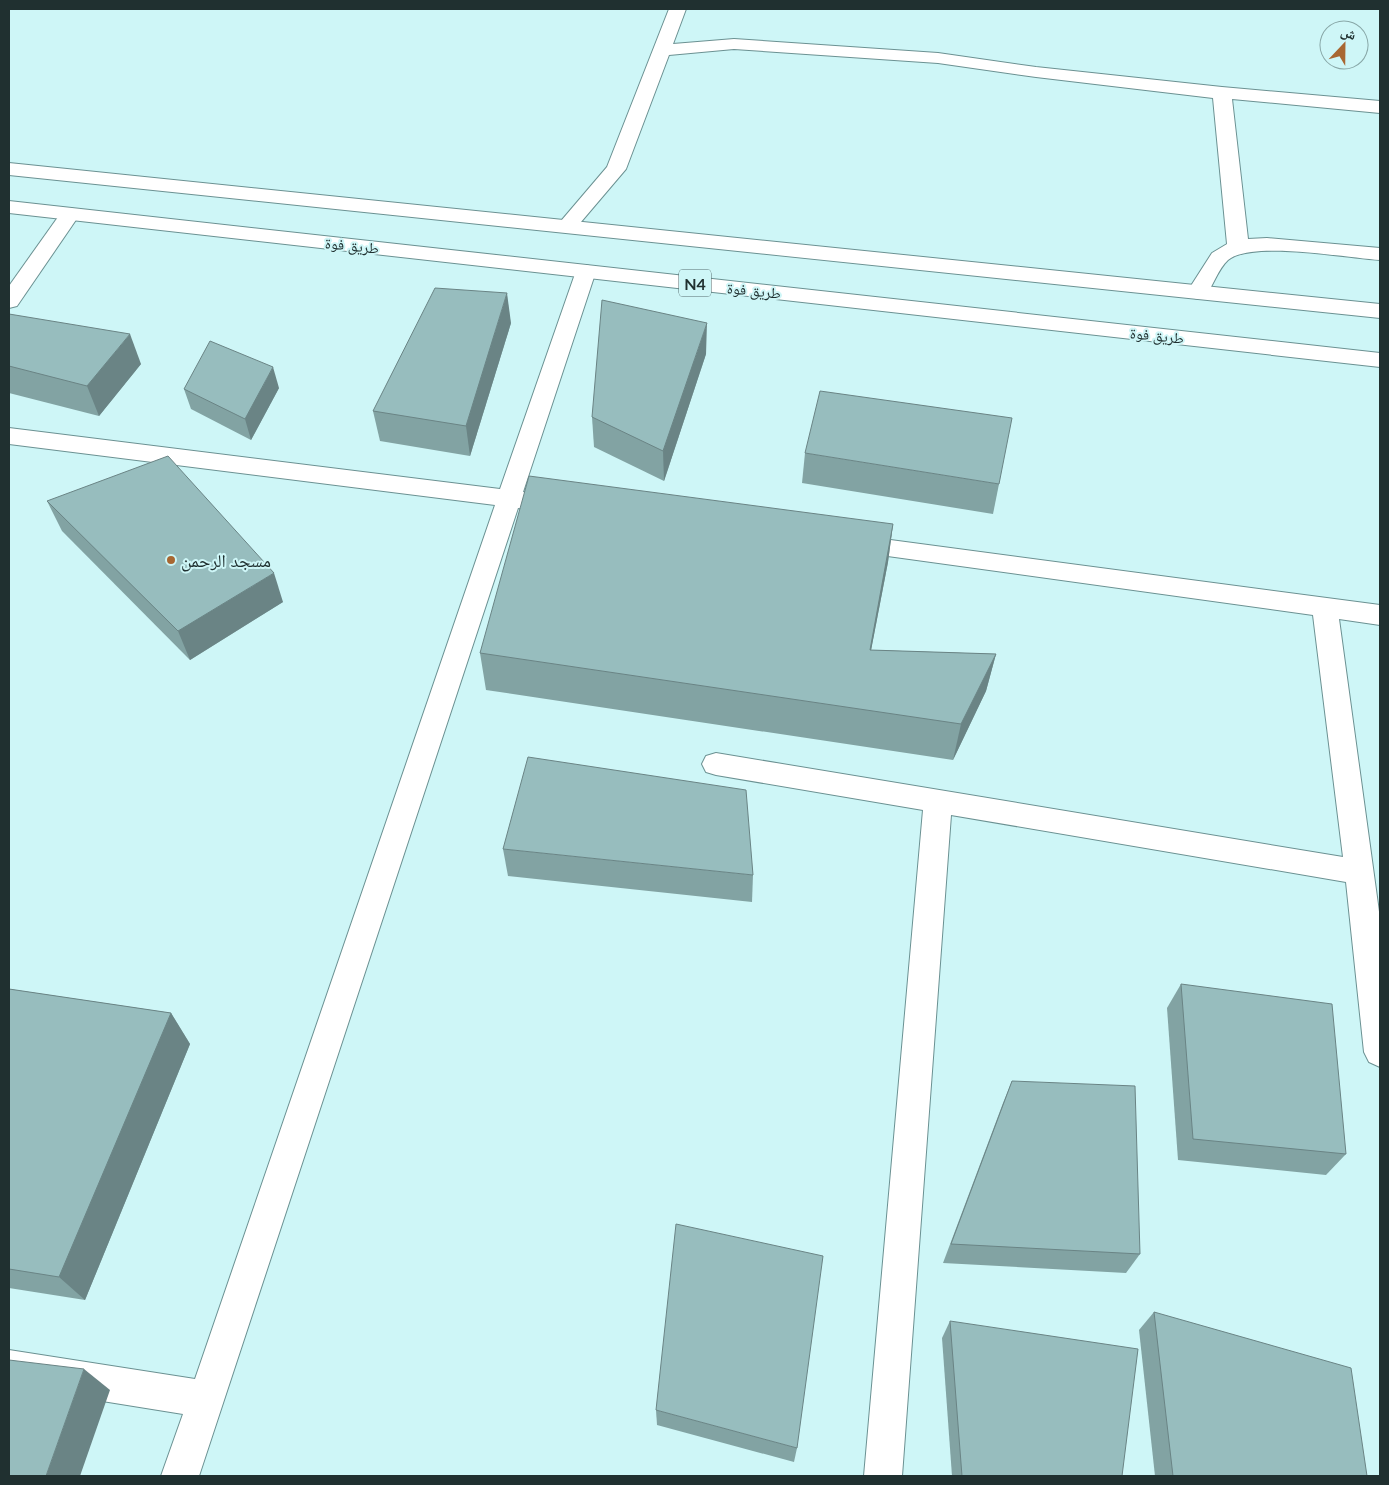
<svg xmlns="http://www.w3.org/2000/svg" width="1389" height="1485" font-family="Lato,'Noto Naskh Arabic',sans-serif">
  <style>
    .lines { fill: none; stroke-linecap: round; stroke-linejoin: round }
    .street-casing { stroke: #6b9192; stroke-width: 2 }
    .secondary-casing { stroke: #6b9192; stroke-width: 2 }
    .highway-casing { stroke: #6b9192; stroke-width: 2 }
    .street { fill: #fff; fill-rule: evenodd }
    .secondary { fill: #fff; fill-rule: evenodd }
    .highway { fill: #fff; fill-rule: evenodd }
    .wall { fill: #82a3a3 }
    .shaded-wall { fill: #6a8485 }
    .building { fill: #97bdbe; stroke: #6a8485 }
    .poi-dot { fill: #a86732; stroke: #cef6f7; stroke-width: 2 }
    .labels { text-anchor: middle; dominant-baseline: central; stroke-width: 4; stroke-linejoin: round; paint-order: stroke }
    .far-street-label { font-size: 15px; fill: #203030; stroke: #cef6f7 }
    .shield { fill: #cef6f7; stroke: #546b6c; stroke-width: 1 }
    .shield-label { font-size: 16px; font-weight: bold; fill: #203030 }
    .poi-label { font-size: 18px; fill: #203030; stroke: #cef6f7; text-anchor: start }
  </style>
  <rect width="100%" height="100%" fill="#cef6f7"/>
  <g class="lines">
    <defs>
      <g id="street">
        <path d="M669,9H686L673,44L734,39L938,53L1036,67L1222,87L1380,101V113L1232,99L1248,239L1267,238L1380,248V260C1347,258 1252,240 1228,260C1218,269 1213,286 1205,297L1198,299L1191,297L1187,292L1212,253L1227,244L1213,98L1036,77L938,63L734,49L669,55L626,169L575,229L568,231L561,229L558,225L561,221L607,167Z"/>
        <path d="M586,265L593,267L596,271L523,492L567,499L570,505L567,511L558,513L518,508L199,1476H161L183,1414L9,1386V1350L195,1379L495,505L9,444V428L500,489L576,271L579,267Z"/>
        <path d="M853,535L1380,605V625L1339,619L1380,919V1067L1369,1062L1364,1052L1346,882L951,815L902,1476H864L923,810L716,775L706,772L702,764L706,756L716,753L1343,857L1313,615L844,550L841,544L844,538Z"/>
      </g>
      <path id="secondary" d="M70,208L77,210L80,214L17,306L9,308V286L63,210Z"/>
      <g id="highway">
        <path d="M9,163L1380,304V318L9,175Z"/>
        <path d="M9,201L1380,353V367L9,213Z"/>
      </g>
    </defs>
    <use href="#street" class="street-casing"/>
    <use href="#secondary" class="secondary-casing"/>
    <use href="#highway" class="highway-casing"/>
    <use href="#street" class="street"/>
    <use href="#secondary" class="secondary"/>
    <use href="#highway" class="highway"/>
  </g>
  <g class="wall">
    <path d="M9,314L141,364L99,416L9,393Z"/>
    <path d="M511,323L470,456L380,441L373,411Z"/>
    <path d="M706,354L664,481L594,447L592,417Z"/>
    <path d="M279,388L251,440L191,409L184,389Z"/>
    <path d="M805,453L999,484L993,514L802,483Z"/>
    <path d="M47,501L283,602L190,660L62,531Z"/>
    <path d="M893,524L888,562L871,650L996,654L986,691L953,760L486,690L480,653Z"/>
    <path d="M503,849L753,875L752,902L508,876Z"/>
    <path d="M1181,984L1346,1154L1326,1175L1178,1160L1167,1008Z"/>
    <path d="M9,989L171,1013L190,1044L85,1300L9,1288Z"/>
    <path d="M1012,1081L1140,1254L1126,1273L943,1263L1003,1103Z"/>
    <path d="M1154,1312L1367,1476H1155L1139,1330Z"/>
    <path d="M950,1321L1122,1476H952L942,1338Z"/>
    <path d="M656,1410L797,1448L794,1462L657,1425Z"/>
  </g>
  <g class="shaded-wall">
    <path d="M507,293L511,323L470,456L466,426Z"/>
    <path d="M707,323L706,354L664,481L663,451Z"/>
    <path d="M130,334L141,364L99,416L87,386Z"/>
    <path d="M273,367L279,388L251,440L245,419Z"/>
    <path d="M893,524L888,562L864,687L870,650Z"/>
    <path d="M274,573L283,602L190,660L178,631Z"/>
    <path d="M996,654L986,691L953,760L961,724Z"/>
    <path d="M171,1013L190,1044L85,1300L59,1277Z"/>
    <path d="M84,1369L110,1390L80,1476H46Z"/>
  </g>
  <g class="building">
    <path d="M435,288L507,293L466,426L373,411Z"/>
    <path d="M602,300L707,323L663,451L592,417Z"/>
    <path d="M9,314L130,334L87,386L9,366Z"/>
    <path d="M210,341L273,367L245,419L184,389Z"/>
    <path d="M820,391L1012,418L999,484L805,453Z"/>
    <path d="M168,456L274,573L178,631L47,501Z"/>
    <path d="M529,476L893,524L870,650L996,654L961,724L480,653Z"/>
    <path d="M528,757L746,790L753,875L503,849Z"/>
    <path d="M1181,984L1332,1004L1346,1154L1193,1139Z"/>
    <path d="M9,989L171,1013L59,1277L9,1269Z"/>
    <path d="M1012,1081L1135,1086L1140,1254L951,1244Z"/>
    <path d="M676,1224L823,1256L797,1448L656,1410Z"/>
    <path d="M1154,1312L1351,1368L1367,1476H1173Z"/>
    <path d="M950,1321L1138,1349L1122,1476H962Z"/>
    <path d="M9,1360L84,1369L46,1476H9Z"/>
  </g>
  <circle class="poi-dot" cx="171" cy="560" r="5"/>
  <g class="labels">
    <g class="far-street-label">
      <text transform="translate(352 245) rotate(6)">طريق فوة</text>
      <text transform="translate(754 290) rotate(6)">طريق فوة</text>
      <text transform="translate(1157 335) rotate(6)">طريق فوة</text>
    </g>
    <rect class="shield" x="679" y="269.5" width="32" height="27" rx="4"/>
    <g class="shield-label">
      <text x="695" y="283">N4</text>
    </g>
    <g class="poi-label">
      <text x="181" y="560">مسجد الرحمن</text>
    </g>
  </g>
  <rect width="1389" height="1485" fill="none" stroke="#203030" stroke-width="20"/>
  <g transform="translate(1344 45) rotate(22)"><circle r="24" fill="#cef6f7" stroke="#88a7a7"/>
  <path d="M0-4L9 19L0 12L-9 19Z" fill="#a86732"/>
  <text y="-8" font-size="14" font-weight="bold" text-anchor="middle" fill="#203030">ش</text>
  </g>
</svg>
